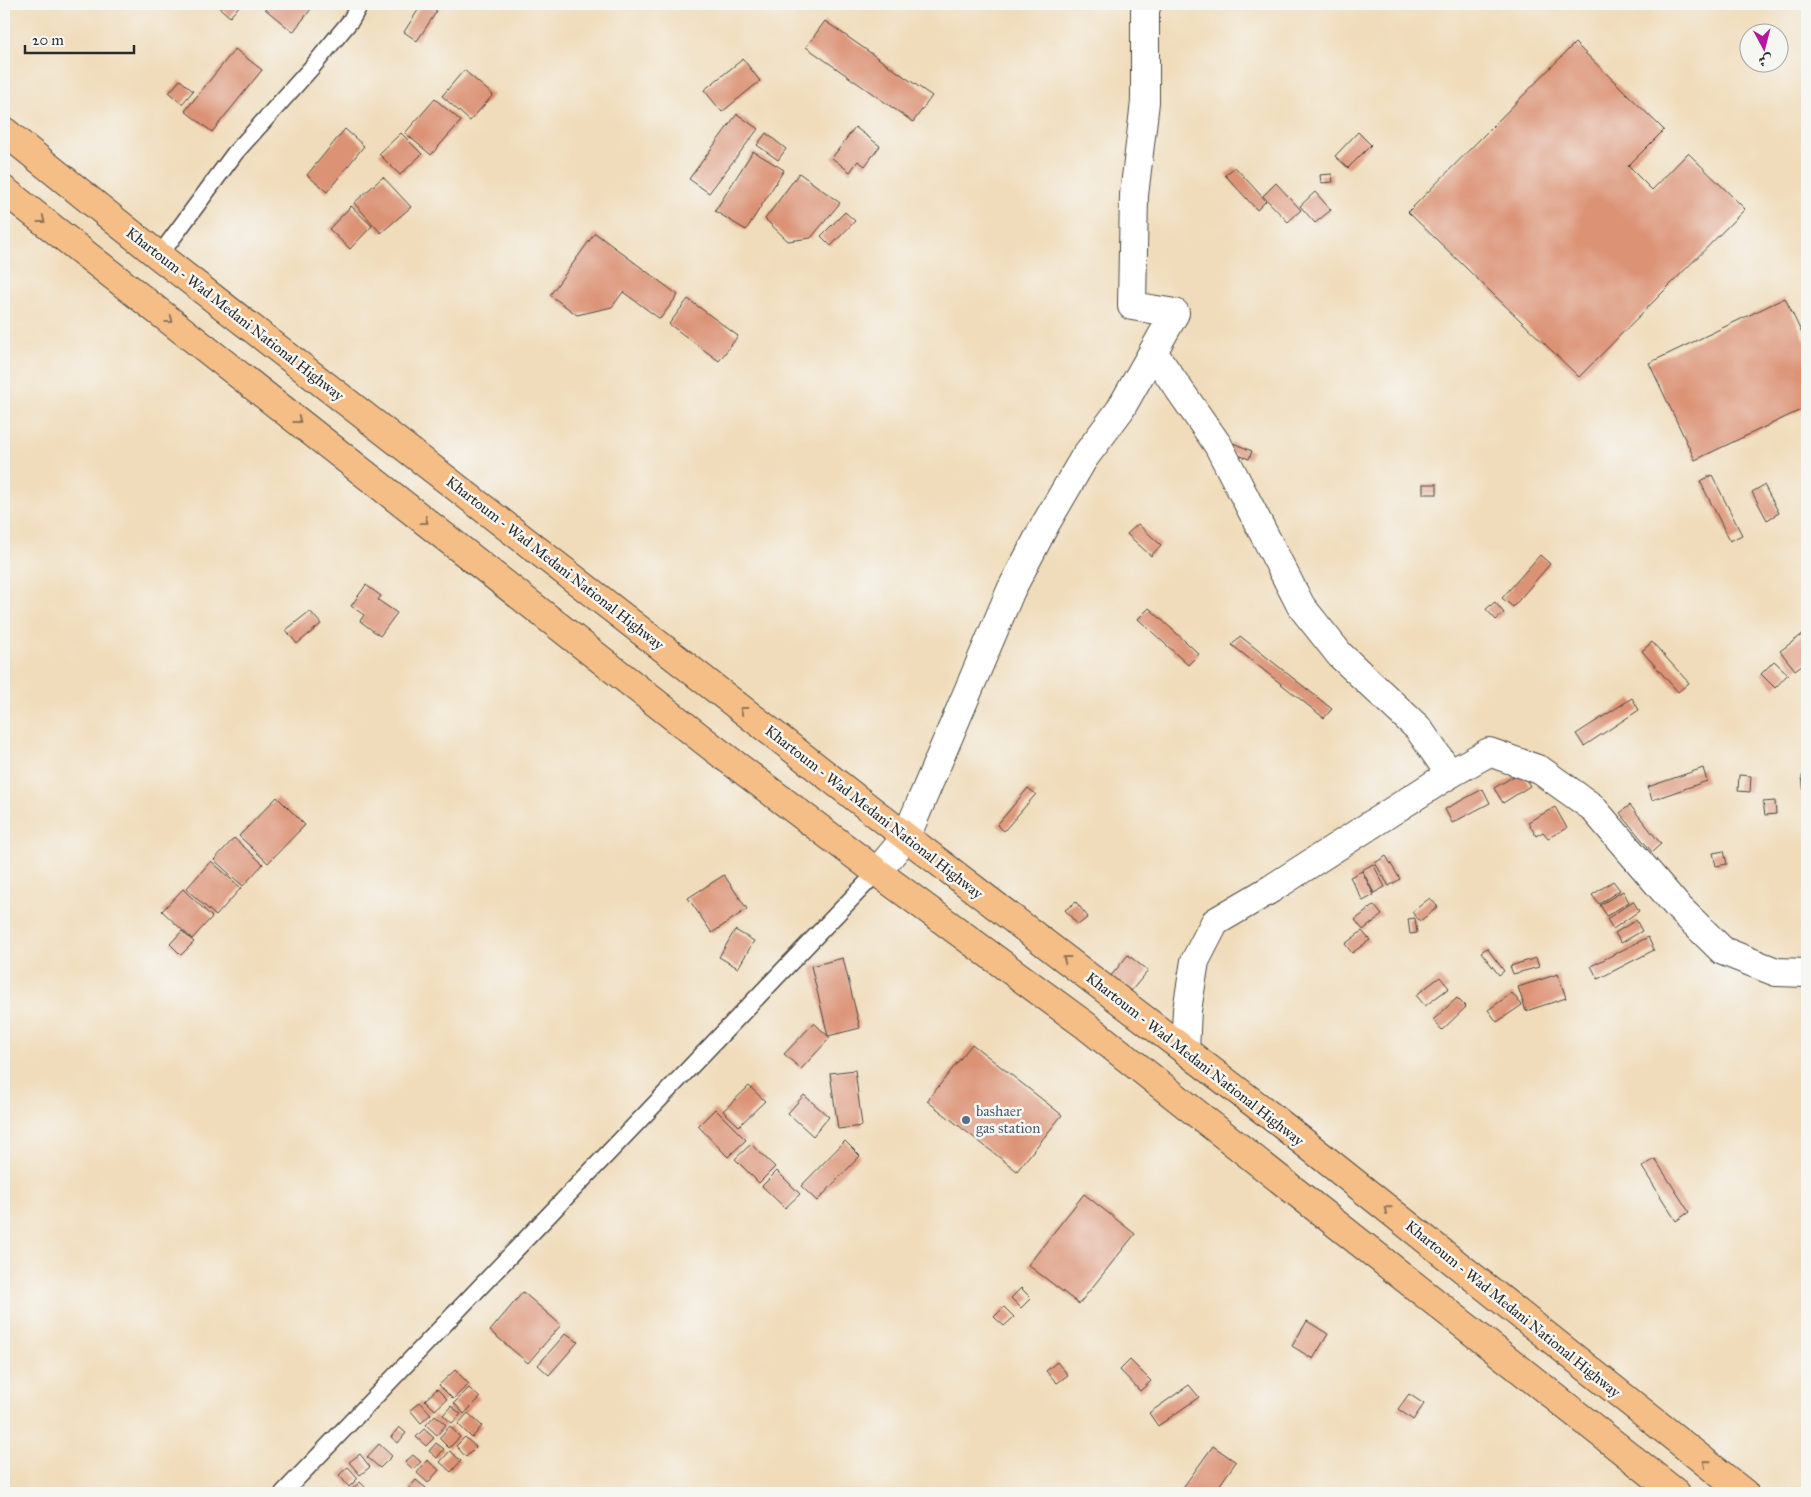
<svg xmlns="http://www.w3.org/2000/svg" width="1811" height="1497" font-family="'IM FELL Great Primer',Amiri,serif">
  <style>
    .building { fill: #dc9274 }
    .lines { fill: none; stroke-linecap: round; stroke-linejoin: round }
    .lane-casing { stroke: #494640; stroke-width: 19 }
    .street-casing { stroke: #494640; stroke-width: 30 }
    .highway-casing { stroke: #494640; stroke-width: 30 }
    .lane { stroke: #fff; stroke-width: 16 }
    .street { stroke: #fff; stroke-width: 28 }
    .highway { stroke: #f6be87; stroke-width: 28 }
    .oneway { stroke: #907459 }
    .service-dot { fill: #5c6f8a; stroke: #f6f6f2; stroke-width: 2 }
    .labels { text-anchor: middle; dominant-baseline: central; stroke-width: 5; stroke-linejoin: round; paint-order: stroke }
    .street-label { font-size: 15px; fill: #2b2b2b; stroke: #f6f6f2 }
    .service-label { font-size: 15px; fill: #4e5e75; stroke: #f6f6f2; text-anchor: start }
  </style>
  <rect width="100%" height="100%" fill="#f6f6f2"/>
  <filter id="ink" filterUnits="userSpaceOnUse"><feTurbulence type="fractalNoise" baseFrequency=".02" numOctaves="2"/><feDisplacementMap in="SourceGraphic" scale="10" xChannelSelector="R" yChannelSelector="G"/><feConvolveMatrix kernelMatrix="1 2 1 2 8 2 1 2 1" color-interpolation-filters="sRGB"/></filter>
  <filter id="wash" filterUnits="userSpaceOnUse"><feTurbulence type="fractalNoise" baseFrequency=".0096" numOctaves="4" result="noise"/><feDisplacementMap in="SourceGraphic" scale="20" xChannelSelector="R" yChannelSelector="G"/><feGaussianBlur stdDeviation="1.12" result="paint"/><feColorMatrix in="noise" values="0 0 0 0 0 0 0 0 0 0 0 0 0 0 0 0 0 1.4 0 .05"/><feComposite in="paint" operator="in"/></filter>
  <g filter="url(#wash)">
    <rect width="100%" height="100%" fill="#f0dcba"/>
    <g id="blocks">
      <g class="building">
        <path d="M215,4H241L230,17Z"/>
        <path d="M270,4H315L293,32L265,9Z"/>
        <path d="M422,4H426L437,11L417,41L404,32Z"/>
        <path d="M825,21L932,96L913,122L806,47Z"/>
        <path d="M1575,43L1664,130L1628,166L1652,190L1688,153L1745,209L1579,377L1408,212Z"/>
        <path d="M235,49L262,70L212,132L185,111Z"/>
        <path d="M743,59L760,81L722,112L704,90Z"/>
        <path d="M464,70L493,95L470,121L442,96Z"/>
        <path d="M180,80L193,91L182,104L169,93Z"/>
        <path d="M435,99L461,121L431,155L405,133Z"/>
        <path d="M737,114L758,129L709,193L689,179Z"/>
        <path d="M855,127L880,146L865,166L858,161L850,172L832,158Z"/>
        <path d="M345,129L364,146L327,192L307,175Z"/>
        <path d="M1358,132L1371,145L1348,168L1335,156Z"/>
        <path d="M401,133L422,154L400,175L379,154Z"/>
        <path d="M766,133L786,149L778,160L757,145Z"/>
        <path d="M753,151L784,170L746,230L715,211Z"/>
        <path d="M1235,167L1266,201L1257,210L1225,175Z"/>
        <path d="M799,173L840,203L811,238L788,241L765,219Z"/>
        <path d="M1332,174L1333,182L1321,183L1320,175Z"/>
        <path d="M383,177L411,207L381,233L354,203Z"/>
        <path d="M1276,183L1301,210L1288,222L1263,196Z"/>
        <path d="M1315,192L1331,210L1315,223L1300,206Z"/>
        <path d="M351,206L372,226L350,249L329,229Z"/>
        <path d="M845,212L855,221L831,246L821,236Z"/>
        <path d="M595,233L678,295L660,319L623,292L612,307L577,315L550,295Z"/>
        <path d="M1785,298L1807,344V407L1695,460L1649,363Z"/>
        <path d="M688,299L738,336L719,361L669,324Z"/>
        <path d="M1231,442L1252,451L1249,459L1228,451Z"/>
        <path d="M1712,475L1742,535L1730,541L1700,481Z"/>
        <rect x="1423" y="484" width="14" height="10"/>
        <path d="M1764,485L1779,513L1767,520L1752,492Z"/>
        <path d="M1138,524L1161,545L1151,556L1127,534Z"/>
        <path d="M1540,555L1550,564L1513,607L1502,598Z"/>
        <path d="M366,585L381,596L378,600L397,613L380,636L360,621L364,615L351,606Z"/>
        <path d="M1495,602L1504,613L1496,620L1486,609Z"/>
        <path d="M1149,608L1199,654L1188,665L1138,619Z"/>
        <path d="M310,611L321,624L297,644L286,630Z"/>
        <path d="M1807,631V661L1795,670L1780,651Z"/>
        <path d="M1240,636L1332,709L1324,718L1232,645Z"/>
        <path d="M1652,642L1689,683L1678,692L1642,651Z"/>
        <path d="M1774,661L1788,674L1775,688L1761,674Z"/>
        <path d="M1632,698L1639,710L1584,746L1576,734Z"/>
        <path d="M1703,768L1707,781L1652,800L1648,787Z"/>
        <path d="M1521,772L1530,786L1503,803L1494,788Z"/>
        <path d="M1739,775L1751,776L1750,792L1738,791Z"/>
        <path d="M1807,775V811H1806L1802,776Z"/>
        <path d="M1028,788L1036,794L1004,831L997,825Z"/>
        <path d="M1483,789L1490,803L1452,823L1445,809Z"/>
        <path d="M277,797L305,825L268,863L239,836Z"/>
        <path d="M1775,801L1776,814L1765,815L1763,802Z"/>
        <path d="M1630,805L1661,844L1652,852L1620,813Z"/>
        <path d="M1555,807L1567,828L1548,838L1543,832L1536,836L1528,822Z"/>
        <path d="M234,838L263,864L243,886L214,860Z"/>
        <path d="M1724,851L1727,864L1716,866L1713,853Z"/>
        <path d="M1386,856L1400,879L1389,886L1375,863Z"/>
        <path d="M211,861L241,888L216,916L186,889Z"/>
        <path d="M1373,864L1385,887L1374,893L1362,870Z"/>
        <path d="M1362,871L1374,895L1363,901L1350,877Z"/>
        <path d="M724,875L747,909L712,933L688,898Z"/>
        <path d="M1613,881L1620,890L1599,904L1592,895Z"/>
        <path d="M183,889L212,917L192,939L162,911Z"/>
        <path d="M1623,891L1629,902L1607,916L1600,905Z"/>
        <path d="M1430,898L1438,907L1420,921L1412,912Z"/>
        <path d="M1633,901L1639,911L1613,929L1607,919Z"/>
        <path d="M1076,902L1088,917L1078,925L1065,910Z"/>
        <path d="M1374,905L1382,915L1363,930L1355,920Z"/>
        <path d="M1415,918L1417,933L1410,934L1408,919Z"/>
        <path d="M1636,920L1642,931L1621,943L1615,933Z"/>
        <path d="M735,930L754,941L738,968L719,957Z"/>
        <path d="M182,931L194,942L181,955L170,944Z"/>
        <path d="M1362,931L1370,940L1352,953L1345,944Z"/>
        <path d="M1648,937L1654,950L1598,979L1591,966Z"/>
        <path d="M1487,948L1504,971L1499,975L1481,952Z"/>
        <path d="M1128,955L1148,971L1125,998L1106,982Z"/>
        <path d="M843,958L860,1028L828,1036L811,966Z"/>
        <path d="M1536,958L1539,967L1513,974L1510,966Z"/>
        <path d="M1558,974L1566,998L1526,1011L1518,987Z"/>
        <path d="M1440,977L1449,988L1425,1006L1416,995Z"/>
        <path d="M1512,993L1522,1005L1497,1022L1488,1010Z"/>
        <path d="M1457,998L1466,1007L1442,1030L1433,1020Z"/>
        <path d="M814,1023L830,1038L801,1069L784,1054Z"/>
        <path d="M972,1044L1062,1115L1017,1171L927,1101Z"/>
        <path d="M855,1070L862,1126L838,1129L830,1073Z"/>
        <path d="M749,1086L765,1101L739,1126L723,1111Z"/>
        <path d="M804,1095L829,1117L813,1136L788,1113Z"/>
        <path d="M715,1109L746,1140L728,1157L698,1126Z"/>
        <path d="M845,1141L860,1156L817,1201L801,1186Z"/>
        <path d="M751,1144L775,1167L759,1183L735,1159Z"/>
        <path d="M1655,1159L1689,1212L1676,1221L1642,1167Z"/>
        <path d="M777,1171L800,1194L785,1208L762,1186Z"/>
        <path d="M1084,1194L1135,1234L1079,1304L1028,1265Z"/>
        <path d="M1021,1288L1031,1298L1021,1308L1011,1298Z"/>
        <path d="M523,1292L561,1325L528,1363L490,1331Z"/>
        <path d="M1004,1307L1014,1317L1004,1326L994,1317Z"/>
        <path d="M1307,1321L1328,1334L1313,1359L1292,1346Z"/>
        <path d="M566,1333L578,1342L549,1375L538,1365Z"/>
        <path d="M1130,1360L1151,1381L1140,1391L1120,1370Z"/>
        <path d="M1057,1362L1068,1375L1057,1383L1046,1371Z"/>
        <path d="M455,1370L469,1384L453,1399L439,1385Z"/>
        <path d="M1189,1385L1199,1397L1158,1426L1149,1413Z"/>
        <path d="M469,1388L480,1398L464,1414L454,1403Z"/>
        <path d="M437,1389L447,1399L435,1410L425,1400Z"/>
        <path d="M1409,1394L1424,1404L1413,1420L1398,1409Z"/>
        <path d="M420,1402L431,1414L421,1423L410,1410Z"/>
        <path d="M451,1406L461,1414L452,1423L443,1415Z"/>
        <path d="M468,1413L482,1426L472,1438L458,1424Z"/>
        <path d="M435,1415L446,1425L437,1435L426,1425Z"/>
        <path d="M450,1426L460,1437L449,1448L439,1438Z"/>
        <path d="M399,1427L406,1433L398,1443L391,1437Z"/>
        <path d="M424,1429L434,1438L426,1446L416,1437Z"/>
        <path d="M465,1437L476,1447L466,1457L456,1446Z"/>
        <path d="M436,1443L444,1449L437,1458L429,1451Z"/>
        <path d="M379,1444L392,1456L380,1468L367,1457Z"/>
        <path d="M1213,1446L1236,1462L1214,1493H1179Z"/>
        <path d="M450,1451L461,1461L451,1472L440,1462Z"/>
        <path d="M360,1454L370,1467L360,1475L349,1462Z"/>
        <path d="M413,1455L421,1462L413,1469L405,1462Z"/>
        <path d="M427,1460L439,1470L428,1483L417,1473Z"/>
        <path d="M348,1467L358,1478L349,1487L339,1475Z"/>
        <path d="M416,1480L426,1488L421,1493H413L408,1489Z"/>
        <path d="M360,1482L370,1492L351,1493L349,1492Z"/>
      </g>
    </g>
  </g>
  <g filter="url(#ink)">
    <use href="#blocks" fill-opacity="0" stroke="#494640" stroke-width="1"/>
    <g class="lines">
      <defs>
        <g id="lane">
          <path d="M159,256L235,153L313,66L351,20L360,4"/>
          <path d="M283,1493L877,872"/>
        </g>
        <g id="street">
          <path d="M1153,352L1218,445L1301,606L1340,655L1418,728L1450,774"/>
          <path d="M877,872L906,837L1011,590L1046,523L1084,458L1120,410L1175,313L1132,306L1134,195L1145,102V11L1147,4"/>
          <path d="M1185,1050L1187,1010L1195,961L1215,922L1271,889L1450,774L1489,752L1540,770L1592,807L1677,906L1723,951L1776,972L1807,973"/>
        </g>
        <g id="highway">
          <path d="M4,131L159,256L906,837L1276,1120L1744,1493"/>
          <path d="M4,190L712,747L877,872L1085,1025L1676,1493"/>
        </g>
      </defs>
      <use href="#lane" class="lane-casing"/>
      <use href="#street" class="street-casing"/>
      <use href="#highway" class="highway-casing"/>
      <use href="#lane" class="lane"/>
      <use href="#street" class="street"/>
      <use href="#highway" class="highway"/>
    </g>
    <defs><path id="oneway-chevron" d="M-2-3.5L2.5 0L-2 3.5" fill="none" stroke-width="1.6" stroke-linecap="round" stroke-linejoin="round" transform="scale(1.25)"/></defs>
    <g class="oneway">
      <use href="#oneway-chevron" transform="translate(42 220) rotate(38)"/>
      <use href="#oneway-chevron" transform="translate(170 320) rotate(38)"/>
      <use href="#oneway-chevron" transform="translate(298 420) rotate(38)"/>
      <use href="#oneway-chevron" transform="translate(425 521) rotate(38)"/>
      <use href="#oneway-chevron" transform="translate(743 710) rotate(-142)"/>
      <use href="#oneway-chevron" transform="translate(1066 959) rotate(-143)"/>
      <use href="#oneway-chevron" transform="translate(1387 1209) rotate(-141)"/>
      <use href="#oneway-chevron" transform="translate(1706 1463) rotate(-141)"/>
    </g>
  </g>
  <circle class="service-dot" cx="966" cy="1120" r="5"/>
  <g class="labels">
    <g class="street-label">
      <text transform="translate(235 314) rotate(38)">Khartoum - Wad Medani National Highway</text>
      <text transform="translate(555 563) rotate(38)">Khartoum - Wad Medani National Highway</text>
      <text transform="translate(874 812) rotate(38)">Khartoum - Wad Medani National Highway</text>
      <text transform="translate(1195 1059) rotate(38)">Khartoum - Wad Medani National Highway</text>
      <text transform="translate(1513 1309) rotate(39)">Khartoum - Wad Medani National Highway</text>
    </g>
    <g class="service-label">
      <text x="976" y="1111">bashaer<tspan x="976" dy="17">gas station</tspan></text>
    </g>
  </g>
  <rect width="1811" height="1497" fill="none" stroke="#f6f6f2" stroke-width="20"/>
  <g transform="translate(1764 48) rotate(173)"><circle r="24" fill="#f6f6f2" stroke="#a5a5a2"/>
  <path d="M0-4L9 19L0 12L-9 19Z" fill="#b5179e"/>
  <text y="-8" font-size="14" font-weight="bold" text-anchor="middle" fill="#2b2b2b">ش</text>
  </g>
  <path d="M25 45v8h109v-8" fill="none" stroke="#2b2b2b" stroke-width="2.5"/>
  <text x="32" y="45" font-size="15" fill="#2b2b2b" stroke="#f6f6f2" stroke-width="4" paint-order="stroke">20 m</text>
</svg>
